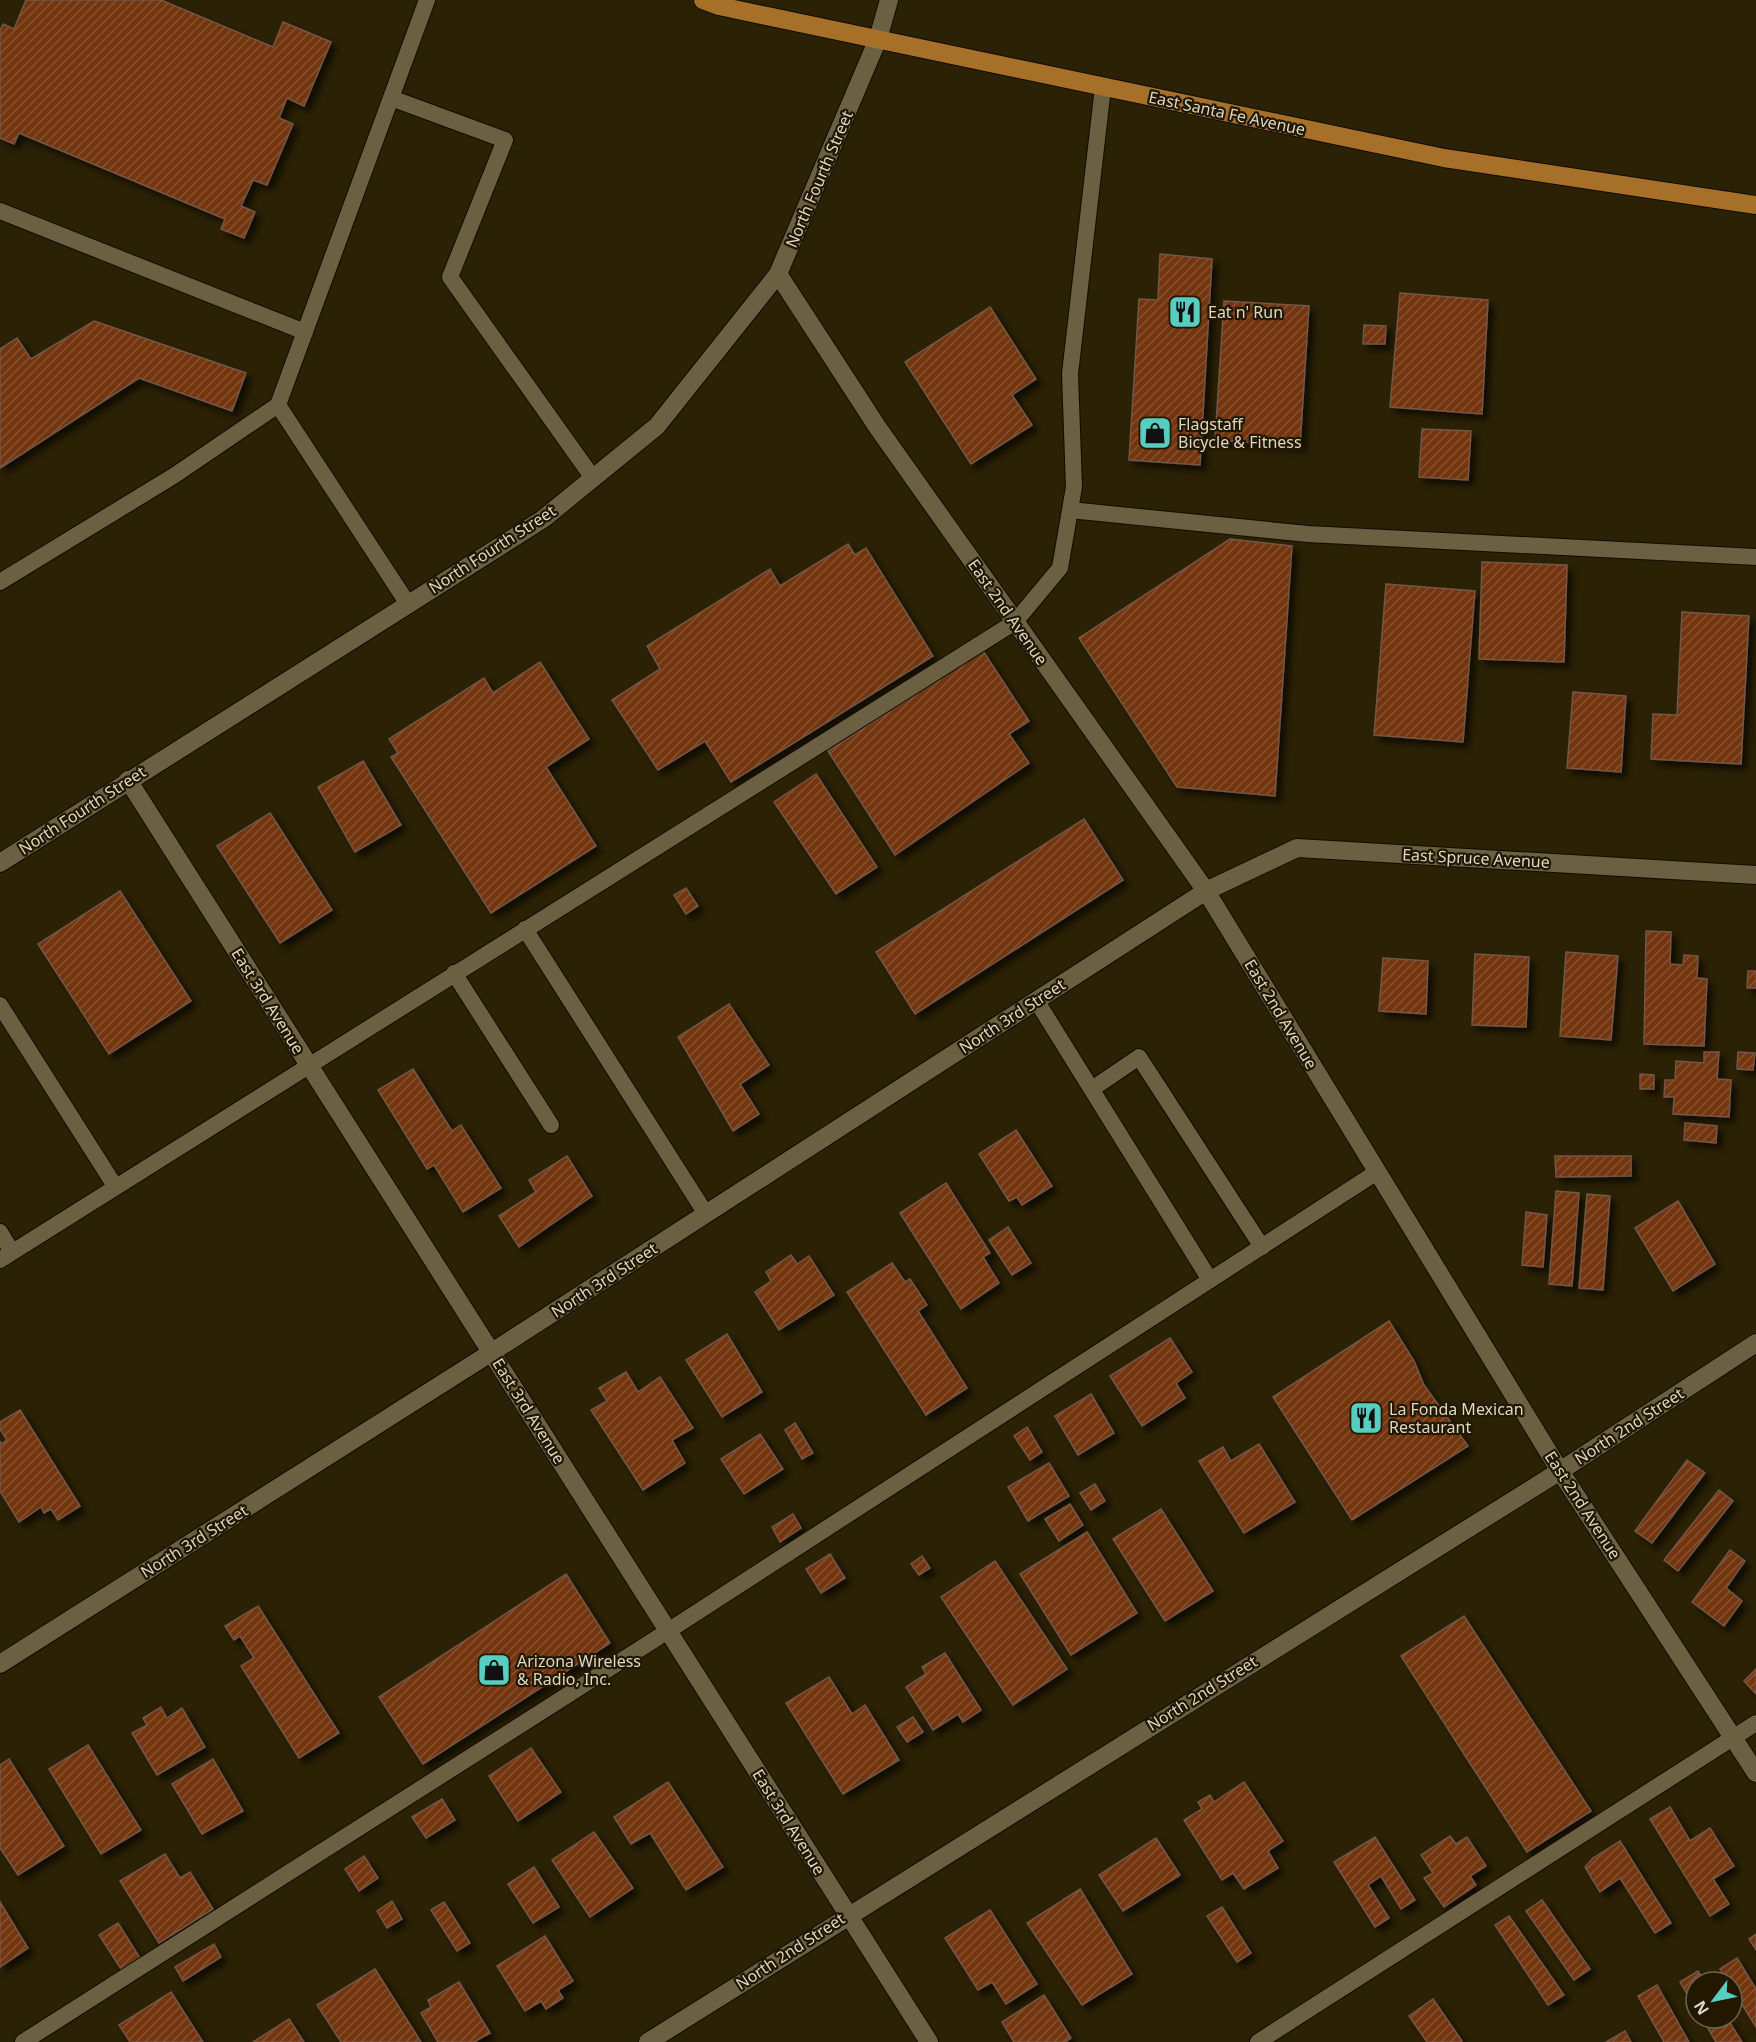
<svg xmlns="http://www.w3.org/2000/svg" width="1756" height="2042" font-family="'Noto Sans',sans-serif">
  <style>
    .building { fill: url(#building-hatch); stroke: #745647; stroke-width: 1.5; filter: url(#shadow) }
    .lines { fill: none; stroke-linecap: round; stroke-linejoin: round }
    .lane-casing { stroke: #120b00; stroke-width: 18 }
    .street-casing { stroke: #120b00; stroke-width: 20 }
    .secondary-casing { stroke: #120b00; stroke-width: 20 }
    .primary-casing { stroke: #120b00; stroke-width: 20 }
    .lane { stroke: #6b6042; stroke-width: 16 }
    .street { stroke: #6b6042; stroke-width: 18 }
    .secondary { stroke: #6b6042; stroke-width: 18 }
    .primary { stroke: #a67029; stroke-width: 18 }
    .labels { text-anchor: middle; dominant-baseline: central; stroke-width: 4.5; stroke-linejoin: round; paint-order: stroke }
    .street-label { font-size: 16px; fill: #ddd7c6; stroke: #221800 }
    .poi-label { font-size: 16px; fill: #ddd7c6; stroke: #221800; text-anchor: start }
  </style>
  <defs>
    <pattern id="building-hatch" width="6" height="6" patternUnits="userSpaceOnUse" patternTransform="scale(1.5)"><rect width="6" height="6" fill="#72340e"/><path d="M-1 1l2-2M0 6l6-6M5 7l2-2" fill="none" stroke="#865130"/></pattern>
    <filter id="shadow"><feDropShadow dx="5.5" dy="5.5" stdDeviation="3" flood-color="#0009"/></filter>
  </defs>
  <rect width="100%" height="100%" fill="#2b2104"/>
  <g class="building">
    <path d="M26,0H161L273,47L283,22L331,42L304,106L287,98L279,118L293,124L267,185L253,180L241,206L255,212L244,238L221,229L225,219L19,133L14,144L0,138V31L3,24L14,29Z"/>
    <path d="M1160,254L1212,259L1200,465L1129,460L1139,299L1158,300Z"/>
    <path d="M1400,293L1488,300L1482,414L1390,407Z"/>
    <path d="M1224,301L1309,306L1300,446L1215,440Z"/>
    <path d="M990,307L1036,379L1012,395L1032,425L971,464L905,362Z"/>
    <path d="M94,321L246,373L232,411L139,378L0,468V349L17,338L31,359Z"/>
    <path d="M1364,325L1386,326L1385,344H1363Z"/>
    <path d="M1422,429L1471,431L1468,480L1419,477Z"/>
    <path d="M1230,539L1292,546L1275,796L1177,787L1079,638Z"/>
    <path d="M848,544L855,555L866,548L933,656L731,782L705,741L658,770L612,700L660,669L647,646L770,569L780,586Z"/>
    <path d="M1482,562L1567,565L1564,662L1479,659Z"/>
    <path d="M1386,584L1475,591L1463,742L1374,735Z"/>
    <path d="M1682,612L1749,616L1741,764L1651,759L1653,714L1677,715Z"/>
    <path d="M983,651L1029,721L1009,734L1029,763L895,855L828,751Z"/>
    <path d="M540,662L589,739L546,767L596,846L491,913L391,757L398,753L389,739L484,678L493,693Z"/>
    <path d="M1573,692L1626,696L1621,772L1567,768Z"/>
    <path d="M363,761L401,825L355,852L318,787Z"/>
    <path d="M816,774L877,867L836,894L774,802Z"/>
    <path d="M270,813L332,910L280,943L217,846Z"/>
    <path d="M1084,819L1123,880L915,1014L876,952Z"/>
    <path d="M686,888L698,906L686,914L674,895Z"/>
    <path d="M120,891L191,1001L109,1054L38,944Z"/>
    <path d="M1646,931L1671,932L1670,964L1683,965L1684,955L1698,956L1697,978L1707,979L1704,1046L1644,1044Z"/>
    <path d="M1566,952L1618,956L1611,1040L1560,1036Z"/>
    <path d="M1475,954L1529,957L1526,1027L1472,1025Z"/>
    <path d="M1383,958L1428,961L1426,1014L1379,1011Z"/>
    <path d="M1748,971H1756V988H1747Z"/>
    <path d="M729,1004L769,1065L740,1084L759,1114L733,1131L678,1037Z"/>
    <path d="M1704,1052H1719L1717,1079L1731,1080L1729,1117L1673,1114L1674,1097H1664L1665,1080H1675L1676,1061L1704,1063Z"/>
    <path d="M1738,1052L1755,1053L1753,1070L1737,1069Z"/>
    <path d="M413,1069L452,1131L461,1125L501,1188L463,1212L434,1165L427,1169L378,1090Z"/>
    <path d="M1640,1074L1654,1075V1089H1640Z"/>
    <path d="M1685,1123L1717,1126L1716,1143L1684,1140Z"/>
    <path d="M1016,1130L1052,1186L1022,1205L1017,1197L1009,1201L979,1154Z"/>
    <path d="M567,1156L592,1196L519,1247L499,1216L536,1192L529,1180Z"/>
    <path d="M1555,1156H1631V1176L1556,1177Z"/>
    <path d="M946,1183L990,1253L983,1257L999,1283L961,1309L900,1213Z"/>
    <path d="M1556,1191L1579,1193L1572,1286L1549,1284Z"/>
    <path d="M1587,1194L1610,1196L1603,1290L1579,1288Z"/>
    <path d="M1678,1201L1715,1264L1673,1291L1635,1228Z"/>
    <path d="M1526,1212L1547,1215L1543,1267L1522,1265Z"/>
    <path d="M1008,1227L1031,1263L1012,1275L989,1240Z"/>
    <path d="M791,1255L797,1264L809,1256L834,1295L779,1330L755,1292L771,1281L766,1272Z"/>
    <path d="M892,1263L905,1282L910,1279L927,1305L918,1311L967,1388L926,1415L847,1292Z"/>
    <path d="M1389,1321L1414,1361L1424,1385L1468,1446L1352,1520L1273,1397Z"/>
    <path d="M727,1334L762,1392L722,1417L686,1360Z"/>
    <path d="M1170,1338L1192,1372L1176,1383L1185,1398L1142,1426L1110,1376Z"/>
    <path d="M626,1372L638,1392L660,1377L693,1428L672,1440L685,1463L643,1490L591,1410L607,1401L599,1388Z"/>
    <path d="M1091,1394L1114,1433L1078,1455L1055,1416Z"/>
    <path d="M20,1410L80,1506L58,1520L51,1509L44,1513L41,1507L19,1522L0,1491V1441L1,1444L7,1440L0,1429V1422Z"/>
    <path d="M795,1423L813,1453L802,1459L785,1430Z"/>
    <path d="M1027,1427L1042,1452L1030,1460L1014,1436Z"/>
    <path d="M760,1434L783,1469L744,1494L721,1459Z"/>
    <path d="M1259,1444L1295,1502L1244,1533L1199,1461L1223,1447L1231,1461Z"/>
    <path d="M1687,1460L1705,1473L1652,1543L1635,1531Z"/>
    <path d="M1049,1463L1069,1496L1028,1521L1008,1487Z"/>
    <path d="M1095,1484L1105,1501L1091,1510L1080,1493Z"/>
    <path d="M1719,1490L1733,1501L1678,1571L1664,1560Z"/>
    <path d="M1070,1504L1083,1525L1059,1541L1045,1519Z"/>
    <path d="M1161,1509L1213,1591L1165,1621L1113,1539Z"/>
    <path d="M793,1514L801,1528L780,1542L772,1527Z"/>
    <path d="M1087,1532L1137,1613L1071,1655L1020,1574Z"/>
    <path d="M1730,1550L1745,1561L1726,1588L1742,1601L1724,1626L1692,1602Z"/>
    <path d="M830,1554L845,1578L821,1593L806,1569Z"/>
    <path d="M922,1556L930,1568L919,1575L911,1564Z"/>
    <path d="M995,1561L1067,1669L1013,1705L941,1597Z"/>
    <path d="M566,1574L610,1643L423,1764L379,1697Z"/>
    <path d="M258,1606L339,1733L299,1758L241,1666L254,1658L240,1636L234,1640L225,1626Z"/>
    <path d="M1464,1616L1591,1811L1527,1852L1401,1656Z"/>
    <path d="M945,1653L981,1710L963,1722L958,1714L933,1730L906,1687L926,1674L922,1667Z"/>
    <path d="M1756,1669V1694L1744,1681Z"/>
    <path d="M829,1677L852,1714L865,1705L899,1760L843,1794L786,1703Z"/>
    <path d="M161,1707L167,1718L182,1708L205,1747L157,1775L132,1733L147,1725L143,1718Z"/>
    <path d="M913,1717L923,1732L907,1742L897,1727Z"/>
    <path d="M88,1745L141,1830L101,1854L49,1769Z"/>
    <path d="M531,1748L561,1792L518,1821L489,1776Z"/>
    <path d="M9,1759L64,1846L18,1875L0,1848V1765Z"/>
    <path d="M213,1759L243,1811L202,1834L172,1784Z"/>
    <path d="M668,1782L723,1867L686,1890L650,1833L631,1844L614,1817Z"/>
    <path d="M1244,1782L1283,1841L1268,1851L1278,1868L1244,1889L1233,1873L1222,1880L1184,1820L1202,1809L1198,1802L1210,1795L1214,1802Z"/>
    <path d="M442,1799L455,1820L426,1838L412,1817Z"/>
    <path d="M1670,1807L1690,1841L1710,1828L1734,1866L1713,1879L1729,1904L1710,1916L1650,1819Z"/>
    <path d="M594,1832L633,1888L590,1917L552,1860Z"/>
    <path d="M1450,1836L1456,1844L1467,1837L1486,1866L1470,1876L1476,1885L1444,1907L1424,1878L1433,1873L1421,1855Z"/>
    <path d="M1375,1837L1415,1900L1401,1909L1381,1876L1368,1885L1389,1918L1375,1927L1334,1862Z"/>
    <path d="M1156,1838L1180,1875L1123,1911L1099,1875Z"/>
    <path d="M1620,1841L1671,1923L1655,1933L1620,1878L1600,1892L1585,1867L1593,1858Z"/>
    <path d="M165,1854L180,1878L190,1872L213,1909L159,1943L120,1881Z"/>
    <path d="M364,1856L378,1878L359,1891L345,1869Z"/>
    <path d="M534,1867L559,1907L533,1923L508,1884Z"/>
    <path d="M1080,1889L1132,1974L1082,2005L1027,1923Z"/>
    <path d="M1542,1900L1590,1969L1574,1980L1526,1911Z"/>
    <path d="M392,1901L402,1919L387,1928L377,1911Z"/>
    <path d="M0,1902L28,1948L0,1967Z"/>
    <path d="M444,1902L470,1943L457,1951L431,1910Z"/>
    <path d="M1222,1907L1251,1953L1237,1962L1207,1916Z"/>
    <path d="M990,1910L1037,1984L1006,2004L992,1982L978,1990L945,1938Z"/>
    <path d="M1509,1916L1564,1995L1548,2005L1495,1925Z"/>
    <path d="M118,1923L140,1958L121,1969L99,1935Z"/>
    <path d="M1756,1934V1950L1749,1939Z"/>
    <path d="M545,1936L573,1981L558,1990L563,1998L546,2009L541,2001L525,2011L497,1966Z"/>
    <path d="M214,1944L221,1957L183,1981L175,1967Z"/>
    <path d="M1737,1958L1756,1989V2027L1732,1988V1982H1728L1720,1969Z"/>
    <path d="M375,1969L421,2042H341L317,2005Z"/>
    <path d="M1698,1971L1705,1982H1696V2009L1680,1982Z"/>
    <path d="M459,1982L490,2033L474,2042H438L421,2013L431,2007L428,2000Z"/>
    <path d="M1657,1985L1689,2042H1664L1638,1996Z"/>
    <path d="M171,1992L203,2042H130L119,2025Z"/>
    <path d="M1044,1995L1071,2038L1065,2042H1014L1002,2022Z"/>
    <path d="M1433,1999L1462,2041L1461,2042H1427L1409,2016Z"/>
    <path d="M1702,2018H1727L1742,2042H1716Z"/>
    <path d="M289,2019L304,2042H253Z"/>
    <path d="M1625,2031L1631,2042H1606Z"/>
  </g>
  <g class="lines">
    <defs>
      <g id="lane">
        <path d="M391,98L505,140L450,277L593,478"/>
        <path d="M0,211L305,332"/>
        <path d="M278,405L408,604"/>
        <path d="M1070,510L1308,534L1756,557"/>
        <path d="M0,582L175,475L278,405L427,0"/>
        <path d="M525,929L706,1214"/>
        <path d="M454,973L551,1125"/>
        <path d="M1036,1000L1210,1280"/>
        <path d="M0,1005L115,1186"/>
        <path d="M1092,1089L1139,1057L1262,1247"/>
        <path d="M0,1232L12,1252"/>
        <path d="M0,1260L1015,622L1060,568L1070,510L1074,487L1070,374L1103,87"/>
        <path d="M23,2042L668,1631L1377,1172"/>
        <path d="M1258,2042L1756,1723"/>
      </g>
      <g id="street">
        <path d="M778,274L878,428L1206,891L1560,1471L1756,1773"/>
        <path d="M128,780L929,2042"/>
        <path d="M0,1664L492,1352L1206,891L1297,848L1756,875"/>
        <path d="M648,2042L1560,1471L1756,1343"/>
      </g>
      <path id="secondary" d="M0,863L543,519L657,426L778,274L878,39L889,0"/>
      <path id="primary" d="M703,0L719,6L1444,158L1756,205"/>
    </defs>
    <use href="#lane" class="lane-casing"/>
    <use href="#street" class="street-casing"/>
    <use href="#secondary" class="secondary-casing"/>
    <use href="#primary" class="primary-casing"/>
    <use href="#lane" class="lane"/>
    <use href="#street" class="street"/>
    <use href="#secondary" class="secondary"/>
    <use href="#primary" class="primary"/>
  </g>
  <defs>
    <symbol id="restaurant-square" viewBox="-11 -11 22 22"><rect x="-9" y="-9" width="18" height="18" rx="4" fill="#58cec1" stroke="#221800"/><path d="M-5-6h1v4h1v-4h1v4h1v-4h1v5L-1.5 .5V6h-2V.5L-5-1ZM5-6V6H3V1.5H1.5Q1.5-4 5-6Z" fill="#111"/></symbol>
    <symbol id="shop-square" viewBox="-11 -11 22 22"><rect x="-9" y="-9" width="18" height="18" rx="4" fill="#58cec1" stroke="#221800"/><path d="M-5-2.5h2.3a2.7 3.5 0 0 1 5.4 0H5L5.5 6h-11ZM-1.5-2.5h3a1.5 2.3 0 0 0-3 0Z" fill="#111"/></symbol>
  </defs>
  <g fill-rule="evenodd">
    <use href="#restaurant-square" x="1166" y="293" width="38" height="38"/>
    <use href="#shop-square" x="1136" y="414" width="38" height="38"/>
    <use href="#restaurant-square" x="1347" y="1399" width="38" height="38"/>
    <use href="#shop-square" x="475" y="1651" width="38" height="38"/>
  </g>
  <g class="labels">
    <g class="street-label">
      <text transform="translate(1227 113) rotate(12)">East Santa Fe Avenue</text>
      <text transform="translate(819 179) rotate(-67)">North Fourth Street</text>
      <text transform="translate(492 549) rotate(-33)">North Fourth Street</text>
      <text transform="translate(1008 612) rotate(55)">East 2nd Avenue</text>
      <text transform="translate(82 810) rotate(-33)">North Fourth Street</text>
      <text transform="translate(1476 858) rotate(3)">East Spruce Avenue</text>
      <text transform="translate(268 1001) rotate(58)">East 3rd Avenue</text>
      <text transform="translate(1281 1014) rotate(59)">East 2nd Avenue</text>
      <text transform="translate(1012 1016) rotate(-33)">North 3rd Street</text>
      <text transform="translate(604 1280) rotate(-33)">North 3rd Street</text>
      <text transform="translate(529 1411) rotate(58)">East 3rd Avenue</text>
      <text transform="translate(1629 1426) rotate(-33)">North 2nd Street</text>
      <text transform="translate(1583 1505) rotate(57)">East 2nd Avenue</text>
      <text transform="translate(194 1541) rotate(-32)">North 3rd Street</text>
      <text transform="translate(1202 1693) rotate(-32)">North 2nd Street</text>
      <text transform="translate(789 1822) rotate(58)">East 3rd Avenue</text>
      <text transform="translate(790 1951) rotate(-33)">North 2nd Street</text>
    </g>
    <g class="poi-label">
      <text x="1208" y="312">Eat n' Run</text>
      <text x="1178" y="424">Flagstaff<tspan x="1178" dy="18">Bicycle &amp; Fitness</tspan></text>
      <text x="1389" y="1409">La Fonda Mexican<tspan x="1389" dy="18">Restaurant</tspan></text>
      <text x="517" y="1661">Arizona Wireless<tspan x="517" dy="18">&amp; Radio, Inc.</tspan></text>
    </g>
  </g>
  <g transform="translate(1714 2000) rotate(238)"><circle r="28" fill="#221800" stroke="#6d644f" stroke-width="1.5"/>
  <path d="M0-4.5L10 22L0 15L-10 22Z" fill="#58cec1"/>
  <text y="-9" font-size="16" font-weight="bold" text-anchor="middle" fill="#ddd7c6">N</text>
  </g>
</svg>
